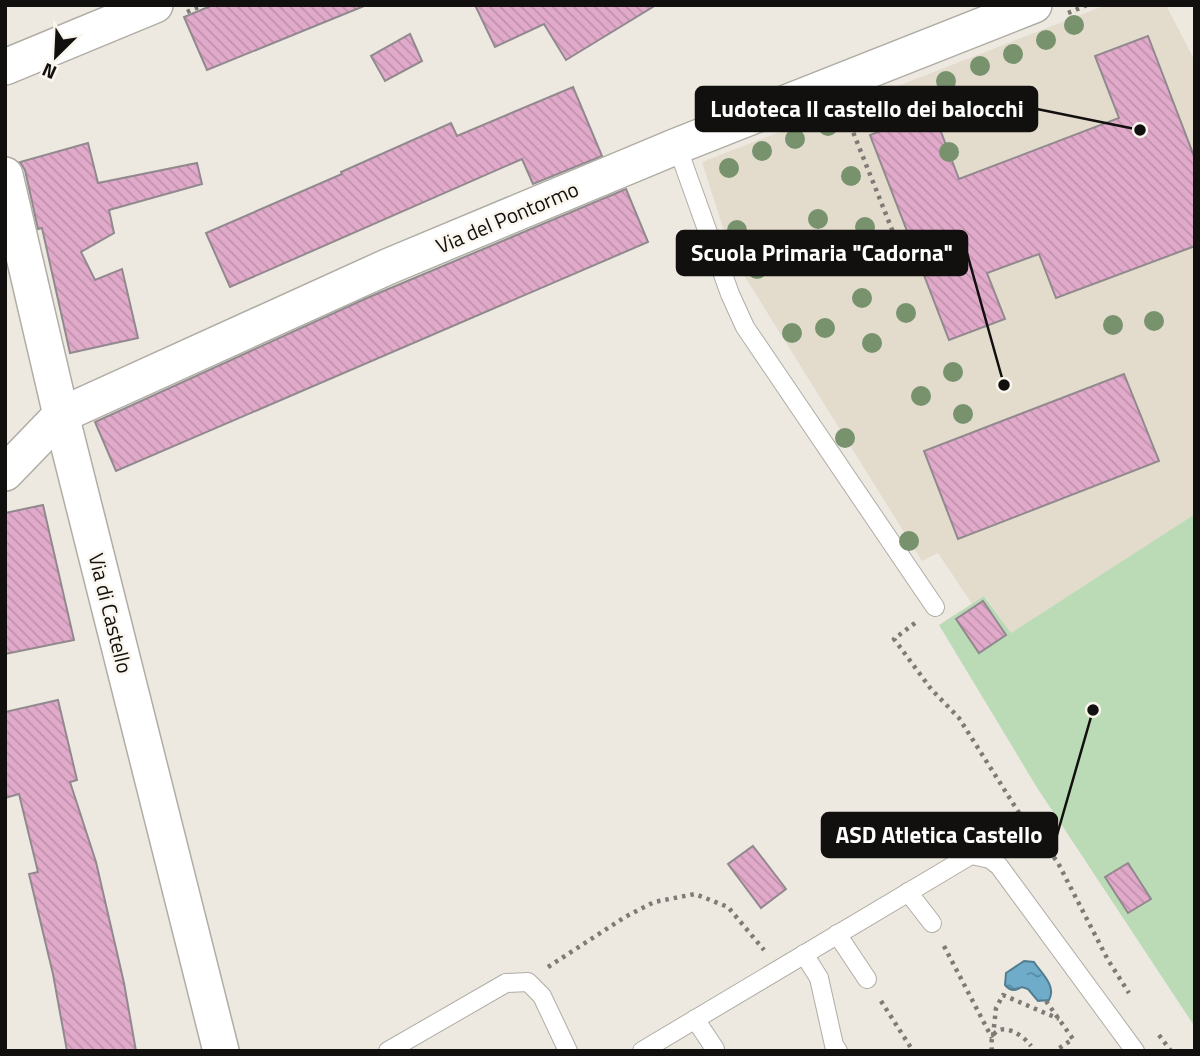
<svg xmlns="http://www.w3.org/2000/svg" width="1200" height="1056" font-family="'Titillium Web',sans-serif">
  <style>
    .built { fill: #e3dccd }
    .green { fill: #bbdab6 }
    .water { fill: url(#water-ripples); stroke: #527d91; stroke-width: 2 }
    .building { fill: url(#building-back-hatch); stroke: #91898d; stroke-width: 2 }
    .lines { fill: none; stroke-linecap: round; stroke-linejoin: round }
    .service-casing { stroke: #b0ada5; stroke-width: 20 }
    .minor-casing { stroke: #b0ada5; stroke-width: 38 }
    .path { stroke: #7e7b76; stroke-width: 4.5; stroke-dasharray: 3.5 5; stroke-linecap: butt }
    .service { stroke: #fff; stroke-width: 18 }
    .minor { stroke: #fff; stroke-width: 35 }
    .tree { fill: #77926d }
    .labels { text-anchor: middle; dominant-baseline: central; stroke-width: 5; stroke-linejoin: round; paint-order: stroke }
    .street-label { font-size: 21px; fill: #12100e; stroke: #faf6ee }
    .leader { fill: none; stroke: #12100e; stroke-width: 2.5 }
    .callout-dot { fill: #12100e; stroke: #faf6ee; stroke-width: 2.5 }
    .callout { fill: #12100e; stroke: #12100e; stroke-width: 2.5 }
    .callout-label { font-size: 23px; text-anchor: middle; font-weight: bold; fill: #fff }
  </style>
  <defs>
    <pattern id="water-ripples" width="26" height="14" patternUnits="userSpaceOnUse" patternTransform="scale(1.75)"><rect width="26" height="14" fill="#6eacc9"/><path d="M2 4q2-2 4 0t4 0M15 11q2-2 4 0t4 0" fill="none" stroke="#598ba2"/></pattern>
    <pattern id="building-back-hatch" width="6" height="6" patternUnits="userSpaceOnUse" patternTransform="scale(1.75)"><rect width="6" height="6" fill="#e1aaca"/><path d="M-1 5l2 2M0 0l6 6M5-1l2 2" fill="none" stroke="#c091ac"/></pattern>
  </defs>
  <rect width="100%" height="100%" fill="#ede9e1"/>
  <path class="built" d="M1106,5H1166L1195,61V514L1011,633L985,596L972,604L938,553L922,561L732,256L702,162Z"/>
  <path class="green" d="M1195,514V1027L1036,786L939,625L984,596L1011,633Z"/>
  <path class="water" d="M1024,961L1034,962C1041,973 1057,986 1049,1000L1038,1001L1028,989L1022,987C1016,991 1010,991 1005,985L1006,973Z"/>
  <g class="building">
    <path d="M213,5H364V6L207,70L184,17Z"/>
    <path d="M475,5H656L566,60L544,24L495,47Z"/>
    <path d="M410,34L422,61L385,81L371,56Z"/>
    <path d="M1148,36L1195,159V246L1056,298L1039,254L987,273L1005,319L949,340L870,135L933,111L959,179L1119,118L1095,56Z"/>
    <path d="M573,87L602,156L533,184L522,159L230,287L206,233L342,174L341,172L451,123L457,136Z"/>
    <path d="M88,143L98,183L197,163L202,184L109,210L114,233L81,252L95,280L122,269L138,338L70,353L42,228L38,229L25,170L20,162Z"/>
    <path d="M626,189L648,242L116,471L95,422L367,298Z"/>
    <path d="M1124,374L1159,461L958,539L924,451Z"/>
    <path d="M43,505L74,640L5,654V513Z"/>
    <path d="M983,601L1006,635L979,653L956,619Z"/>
    <path d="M58,700L77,780L70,782L96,862L124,983L136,1051H67L53,974L29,874L38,872L19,794L5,798V712Z"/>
    <path d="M753,846L786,889L761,908L728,864Z"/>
    <path d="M1128,863L1151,899L1128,913L1105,877Z"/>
  </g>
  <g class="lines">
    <defs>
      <g id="service">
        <path d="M677,146L730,294L745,327L935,607"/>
        <path d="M908,892L932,923"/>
        <path d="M837,934L867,979"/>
        <path d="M804,954L819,978L834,1045L838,1051"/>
        <path d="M695,1019L715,1049L712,1051"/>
        <path d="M388,1051L506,983L528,982L542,996L568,1051"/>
        <path d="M642,1051L971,855L990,859L999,866L1135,1051"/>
      </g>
      <g id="minor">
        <path d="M5,67L155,5"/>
        <path d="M5,175L61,415L221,1051"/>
        <path d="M5,473L61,415L387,267L677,146L1034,5"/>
      </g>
    </defs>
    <use href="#service" class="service-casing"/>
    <use href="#minor" class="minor-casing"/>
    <g class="path">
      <path d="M187,12L203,5"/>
      <path d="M1068,13L1087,5"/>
      <path d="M847,117L905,262"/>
      <path d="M915,623L894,639L931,689L959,718L1021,816L1040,842L1057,861L1108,960L1129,993"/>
      <path d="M944,946L992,1038"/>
      <path d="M548,967L625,917L654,902L695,894L728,907L764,950"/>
      <path d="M881,1001L913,1051"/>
      <path d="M1046,1001L1073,1039L1055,1051"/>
      <path d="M1159,1035L1171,1051"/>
      <path d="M993,1036L996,1008L1003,995L1059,1019"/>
      <path d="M992,1051C987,1019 1017,1027 1031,1046"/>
    </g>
    <use href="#service" class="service"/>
    <use href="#minor" class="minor"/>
  </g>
  <g class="tree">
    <circle cx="1074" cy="25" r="10"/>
    <circle cx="1046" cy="40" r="10"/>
    <circle cx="1013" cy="54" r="10"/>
    <circle cx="980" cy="66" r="10"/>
    <circle cx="946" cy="81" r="10"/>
    <circle cx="909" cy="96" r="10"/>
    <circle cx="828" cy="126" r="10"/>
    <circle cx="795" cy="139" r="10"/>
    <circle cx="762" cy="151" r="10"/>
    <circle cx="949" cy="152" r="10"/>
    <circle cx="729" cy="168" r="10"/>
    <circle cx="851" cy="176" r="10"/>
    <circle cx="818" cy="219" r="10"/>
    <circle cx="865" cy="227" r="10"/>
    <circle cx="737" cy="230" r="10"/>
    <circle cx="757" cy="269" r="10"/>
    <circle cx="862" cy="298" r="10"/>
    <circle cx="906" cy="313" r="10"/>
    <circle cx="1154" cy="321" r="10"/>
    <circle cx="1113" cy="325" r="10"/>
    <circle cx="825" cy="328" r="10"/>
    <circle cx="792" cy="333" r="10"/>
    <circle cx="872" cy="343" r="10"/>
    <circle cx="953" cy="372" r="10"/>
    <circle cx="921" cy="396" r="10"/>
    <circle cx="963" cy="414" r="10"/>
    <circle cx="845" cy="438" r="10"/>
    <circle cx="909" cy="541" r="10"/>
  </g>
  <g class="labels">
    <g class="street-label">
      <text transform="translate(507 217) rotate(-23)">Via del Pontormo</text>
      <text transform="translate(111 613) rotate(76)">Via di Castello</text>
    </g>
  </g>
  <path class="leader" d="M1140 130L1037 109M1004 385L967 253M1093 710L1057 835"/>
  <g class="callout-dot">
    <circle cx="1140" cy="130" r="7"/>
    <circle cx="1004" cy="385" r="7"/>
    <circle cx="1093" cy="710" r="7"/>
  </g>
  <g class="callout">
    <rect x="696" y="87" width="341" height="44" rx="7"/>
    <rect x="677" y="231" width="290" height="44" rx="7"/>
    <rect x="822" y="813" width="235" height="44" rx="7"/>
  </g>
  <g class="callout-label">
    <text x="867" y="117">Ludoteca Il castello dei balocchi</text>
    <text x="822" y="261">Scuola Primaria "Cadorna"</text>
    <text x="939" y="843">ASD Atletica Castello</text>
  </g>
  <rect width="1200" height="1056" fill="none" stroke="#12100e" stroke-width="14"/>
  <g transform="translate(56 56) rotate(204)" stroke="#faf6ee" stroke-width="5" paint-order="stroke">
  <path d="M0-5L12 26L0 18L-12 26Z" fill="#12100e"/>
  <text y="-10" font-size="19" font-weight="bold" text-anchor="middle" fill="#12100e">N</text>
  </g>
</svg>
